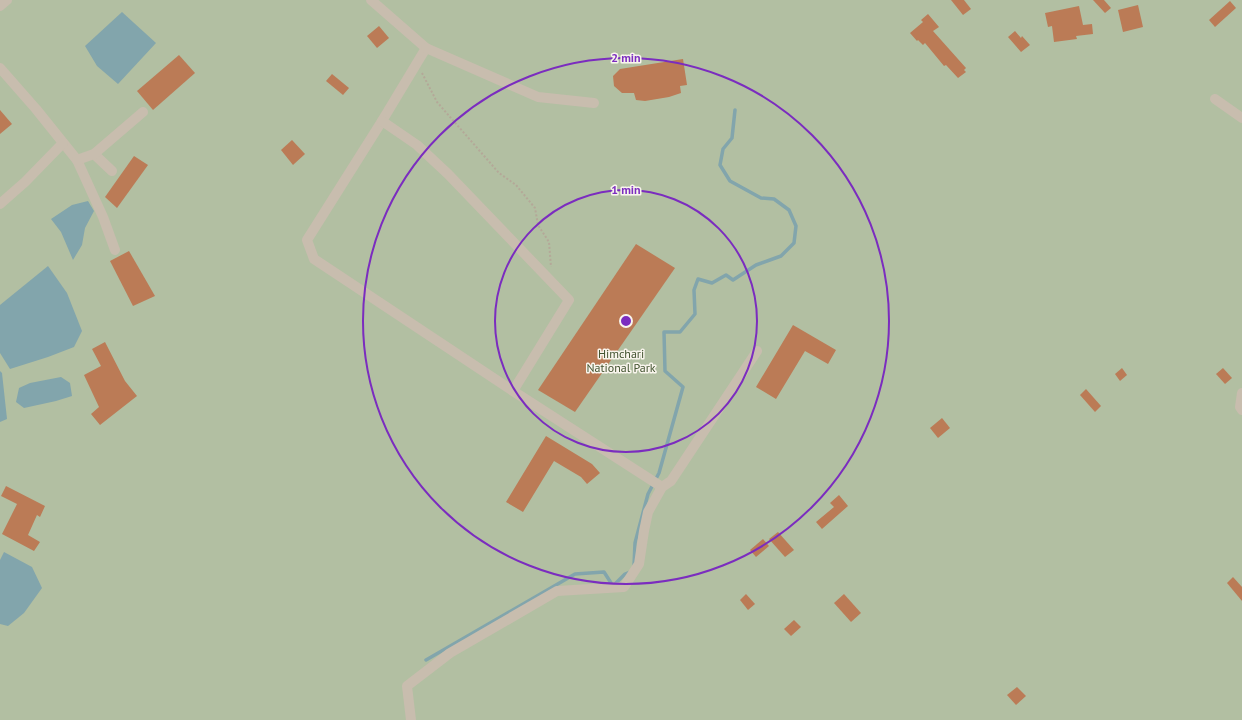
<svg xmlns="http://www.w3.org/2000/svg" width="1242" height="720" font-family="'PT Sans',sans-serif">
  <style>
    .green { fill: #b2bfa2 }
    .water { fill: #82a5ac }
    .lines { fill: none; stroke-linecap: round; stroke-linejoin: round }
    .stream { stroke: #82a5ac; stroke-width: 3.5 }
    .building { fill: #bb7b56 }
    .path { stroke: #b4a898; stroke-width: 2; stroke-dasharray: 2 2; stroke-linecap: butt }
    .minor { stroke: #c8bdae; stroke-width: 10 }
    .ring { fill: none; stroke: #7b2cbf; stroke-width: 2 }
    .labels { text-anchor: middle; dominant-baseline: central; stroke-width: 3; stroke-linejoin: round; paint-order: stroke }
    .park-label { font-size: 12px; fill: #435431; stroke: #f9f5ed }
    .centre { fill: #7b2cbf; stroke: #f9f5ed; stroke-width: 2 }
    .ring-label { font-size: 12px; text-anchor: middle; font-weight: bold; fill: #7b2cbf; stroke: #f9f5ed; stroke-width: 3; stroke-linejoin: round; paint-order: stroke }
  </style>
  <rect width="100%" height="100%" fill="#f1ece1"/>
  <rect class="green" x="0" y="0" width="1242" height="720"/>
  <g class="water">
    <path d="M122,12L156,43L118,84L97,66L85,46Z"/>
    <path d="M88,201L94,211L85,228L82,245L73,260L61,232L51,219L72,205Z"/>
    <path d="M48,266L67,293L82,331L74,347L48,357L10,369L0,353V305Z"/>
    <path d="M0,371L2,373L7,419L0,422Z"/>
    <path d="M61,377L70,383L72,396L56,401L24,408L16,402L19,388L30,383Z"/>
    <path d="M4,552L32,567L42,588L24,613L8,626L0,624V560Z"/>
  </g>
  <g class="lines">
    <g class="stream">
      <path d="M634,566L635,543L648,494L659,473L683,387L665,371L664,332H680L695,314L694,290L698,279L712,283L726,275L733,280L756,265L781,256L794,243L796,226L789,210L774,199L761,198L730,181L720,165L723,149L732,138L735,110"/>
      <path d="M426,660L575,574L604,572L613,586L625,574L630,572"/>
    </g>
  </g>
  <g class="building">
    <path d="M951,0H964L971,9L963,15Z"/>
    <path d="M1093,0H1104L1111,8L1105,13Z"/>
    <path d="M1230,1L1236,8L1215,27L1209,20Z"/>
    <path d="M1138,5L1143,27L1123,32L1118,10Z"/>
    <path d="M1079,6L1083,25L1092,24L1093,34L1076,36L1077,39L1054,42L1052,26L1048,27L1045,13Z"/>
    <path d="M928,14L939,27L933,31L966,68L964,70L966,72L958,78L946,65L944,66L925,43L923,45L918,40L917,41L910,33L923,22L921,20Z"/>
    <path d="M379,26L389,38L377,48L367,36Z"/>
    <path d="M1015,31L1021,38L1022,36L1030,45L1021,52L1008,37Z"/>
    <path d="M179,55L195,73L153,110L137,91Z"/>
    <path d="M683,59L687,85L680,86L681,93L669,97L645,101L636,100L634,93H622L614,86L613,76L620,69Z"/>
    <path d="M332,74L349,88L343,95L326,81Z"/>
    <path d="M0,110L12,124L0,134Z"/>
    <path d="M292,140L305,154L293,165L281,150Z"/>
    <path d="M134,156L148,165L117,208L105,197Z"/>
    <path d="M636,244L675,268L575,412L538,390Z"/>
    <path d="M129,251L155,296L133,306L110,261Z"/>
    <path d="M793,325L836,350L828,364L805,351L776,399L756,387Z"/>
    <path d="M105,342L125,381L137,396L100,425L91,414L99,407L84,375L101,366L92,349Z"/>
    <path d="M1122,368L1127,375L1120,381L1115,374Z"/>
    <path d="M1223,368L1232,378L1225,384L1216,374Z"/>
    <path d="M1086,389L1101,406L1095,412L1080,395Z"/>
    <path d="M942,418L950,428L938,438L930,428Z"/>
    <path d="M546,436L592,464L600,473L587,484L581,477L554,461L523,512L506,502Z"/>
    <path d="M6,486L45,506L40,517L37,515L28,535L40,542L34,551L2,534L17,504L1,496Z"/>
    <path d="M839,495L848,506L822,529L816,522L834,507L830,503Z"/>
    <path d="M778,532L794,550L785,557L769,539Z"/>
    <path d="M763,539L769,546L756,557L750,550Z"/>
    <path d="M1233,577L1242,587V601L1227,583Z"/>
    <path d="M746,594L755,604L748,610L740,600Z"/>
    <path d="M844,594L861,613L851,622L834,603Z"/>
    <path d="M794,620L801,627L791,636L784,629Z"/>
    <path d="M1017,687L1026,696L1016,705L1007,695Z"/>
  </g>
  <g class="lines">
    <path class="path" d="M422,73L437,102L499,173L516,185L535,208L538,225L549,242L551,267"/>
    <g class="minor">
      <path d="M371,0L426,48L382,121L307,240L314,259L513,391L662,487"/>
      <path d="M0,6L7,0"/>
      <path d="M426,48L538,97L594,103"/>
      <path d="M0,68L36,109L77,160L103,217L115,250"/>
      <path d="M1215,99L1242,118"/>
      <path d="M382,121L417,145L448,174L569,300L513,391"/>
      <path d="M94,154L112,171"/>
      <path d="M77,160L94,154L143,112"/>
      <path d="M0,204L25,182L63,143"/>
      <path d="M1242,393L1240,407L1242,410"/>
      <path d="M411,720L407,686L450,653L557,591L624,587L639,564L644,531L648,512L662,487L671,481L757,351"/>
    </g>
  </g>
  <g class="ring">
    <circle cx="626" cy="321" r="131"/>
    <circle cx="626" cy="321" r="263"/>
  </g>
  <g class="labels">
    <g class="park-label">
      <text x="621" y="353">Himchari<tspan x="621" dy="14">National Park</tspan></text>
    </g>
  </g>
  <circle cx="626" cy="321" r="6" class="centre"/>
  <g class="ring-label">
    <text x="626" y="62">2 min</text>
    <text x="626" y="194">1 min</text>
  </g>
</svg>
